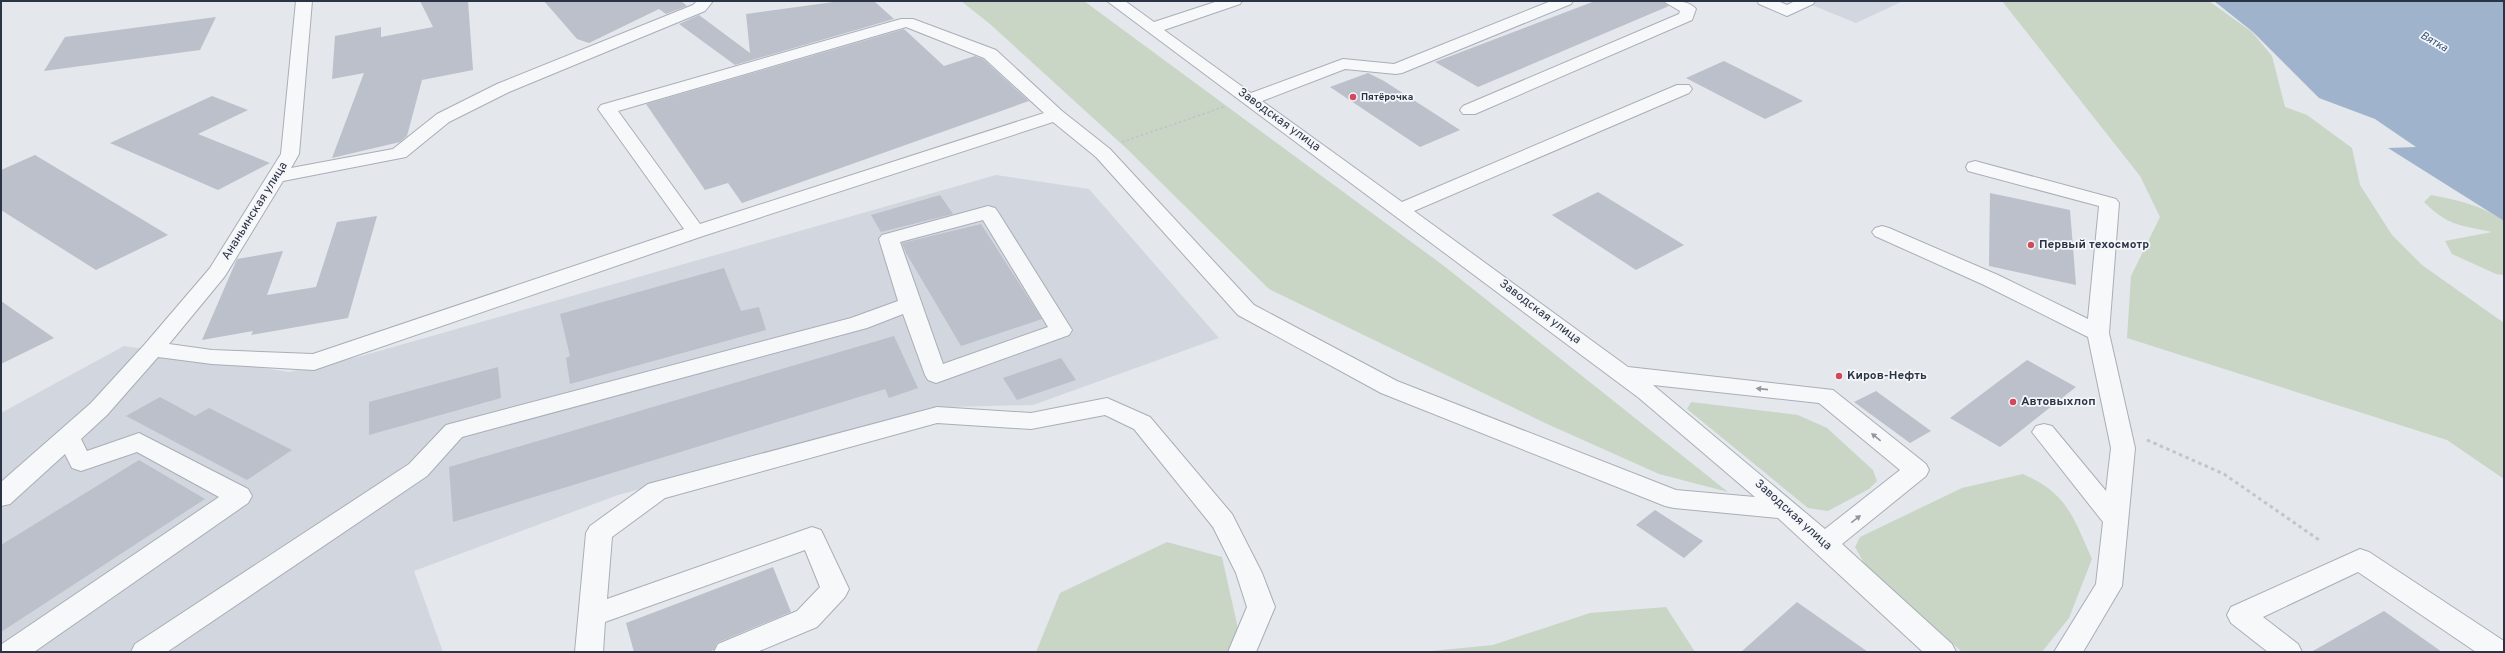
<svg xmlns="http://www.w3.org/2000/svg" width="2505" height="653" font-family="Overpass,sans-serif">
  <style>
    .built { fill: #d2d6de }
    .green { fill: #c9d6c5 }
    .water { fill: #9fb4cc }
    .building { fill: #bbc0ca }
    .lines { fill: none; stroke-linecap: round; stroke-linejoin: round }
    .minor-casing { stroke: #a9aeb7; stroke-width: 2 }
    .path-far1 { stroke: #c2c5cb; stroke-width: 2; stroke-dasharray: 2.5 2.5; stroke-linecap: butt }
    .path { stroke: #c2c5cb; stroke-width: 3; stroke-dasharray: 3.5 3.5; stroke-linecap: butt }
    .minor { fill: #f7f8fa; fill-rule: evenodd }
    .oneway { fill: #9196a0 }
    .poi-dot { fill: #d1495b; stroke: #f4f6f9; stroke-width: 1.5 }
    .labels { text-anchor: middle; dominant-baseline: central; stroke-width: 3.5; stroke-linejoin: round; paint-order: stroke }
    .far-poi-label { font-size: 10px; font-weight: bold; fill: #2b3445; stroke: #f4f6f9; text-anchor: start }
    .far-water-label { font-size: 11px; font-style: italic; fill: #34527a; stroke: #f4f6f9 }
    .street-label { font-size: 12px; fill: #2b3445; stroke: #f4f6f9 }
    .poi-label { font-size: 12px; font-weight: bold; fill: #2b3445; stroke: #f4f6f9; text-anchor: start }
  </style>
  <rect width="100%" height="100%" fill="#e4e7ec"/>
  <g class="built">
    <path d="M1802,1H1903L1856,23Z"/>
    <path d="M996,175L1089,189L1219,338L1033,405L945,407L618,495L414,571L443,652H1V413L124,346L289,372L358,357Z"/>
  </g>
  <g class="green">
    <path d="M961,1H1084L1444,266L1728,492L1659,474L1545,423L1269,289L1126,148L990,24Z"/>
    <path d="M2002,1H2209L2252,32L2272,56L2285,107L2307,115L2352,148L2360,185L2392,235L2422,265L2504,323V479L2447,440L2127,338L2131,276L2160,217L2140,176Z"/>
    <path d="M2431,195C2458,200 2481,205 2504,221V275L2496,274L2452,254L2445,241L2492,232C2460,225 2448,226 2424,202Z"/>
    <path d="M1691,402L1798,415L1827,428L1873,470L1877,481L1869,489L1828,511L1808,508L1687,409Z"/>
    <path d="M2023,474C2068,494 2073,517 2092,559L2069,618L2042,652H1962L1865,565L1855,547L1860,537L1962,488Z"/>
    <path d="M1167,542L1222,557L1241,642L1232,652H1036L1060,593Z"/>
    <path d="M1666,607L1695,652H1421L1493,645L1590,613Z"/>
  </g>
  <path class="water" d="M2214,1H2504V221L2388,148L2416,147L2375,119L2319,98L2253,32Z"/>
  <g class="building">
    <path d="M420,1H468L473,70L422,80L407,136L400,142L332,158L364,73L332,79L335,36L381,27V37L433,27Z"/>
    <path d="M544,1H681L687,6L666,14L659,9L589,43L577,39Z"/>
    <path d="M841,1H874L894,19L735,65L679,24L699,15L750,53L746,14Z"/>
    <path d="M1595,1H1662L1669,6L1478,87L1435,62Z"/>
    <path d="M216,17L200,50L44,71L65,37Z"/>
    <path d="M904,29L944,66L975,56L983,59L1029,101L742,203L728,183L705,190L646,104Z"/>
    <path d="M1724,61L1803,101L1765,119L1686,78Z"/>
    <path d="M1368,73L1384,81L1460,130L1420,147L1330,87Z"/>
    <path d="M212,96L248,110L198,134L270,163L218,190L110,143Z"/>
    <path d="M35,155L168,235L96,270L1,210V170Z"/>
    <path d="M1598,192L1684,245L1636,270L1552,215Z"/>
    <path d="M1990,193L2070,210L2076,285L1989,266Z"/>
    <path d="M940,195L953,214L881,232L871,215Z"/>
    <path d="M377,216L348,318L251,335L253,331L202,340L237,259L283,251L267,295L316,287L337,222Z"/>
    <path d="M981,224L1042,319L961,346L906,253L902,243Z"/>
    <path d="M724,268L741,311L759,307L766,330L570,384L566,358L570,356L560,314Z"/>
    <path d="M1,301L54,338L1,364Z"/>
    <path d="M894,336L918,388L889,398L885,389L453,522L449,467Z"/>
    <path d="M1061,358L1076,380L1017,400L1003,378Z"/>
    <path d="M2027,360L2076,387L2000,447L1950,418Z"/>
    <path d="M498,367L501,398L369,435V402Z"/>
    <path d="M1876,391L1931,431L1910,443L1854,402Z"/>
    <path d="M160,397L195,416L209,408L292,450L247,480L126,416Z"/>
    <path d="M139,460L205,499L1,632V545Z"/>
    <path d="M1655,510L1703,541L1684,558L1636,525Z"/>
    <path d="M773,567L791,612L717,643L714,650L708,652H634L626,623Z"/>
    <path d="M1797,602L1868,652H1741Z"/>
    <path d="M2384,611L2442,652H2311Z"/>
  </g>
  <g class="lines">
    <defs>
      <g id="minor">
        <path d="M296,1H312L299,154L291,168L393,149L437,114L497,84L693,5L697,1H713L705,11L509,92L449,122L406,157L283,181L225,276L169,344L212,350L313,354L684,229L598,109L601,105L901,19H913L996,50L1062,111L1110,149L1254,305L1397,381L1676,490L1755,497L1639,398L1107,1H1125L1154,22L1218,1H1242L1240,4L1164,30L1251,93L1343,59L1394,64L1551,1H1573L1571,4L1402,73L1396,74L1345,69L1262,101L1402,202L1677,85H1689L1692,89L1689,93L1414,211L1628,367L1833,390L1926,464L1929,470L1926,476L1842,544L1952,644L1956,652H1923L1778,518L1674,508L1665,506L1381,393L1238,315L1096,157L1053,122L703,236L314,370L212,364L158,357L107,415L81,439L87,451L139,433L248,489L252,496L248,503L34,652H1L2,644L219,497L137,452L81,471L72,468L65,454L10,504L1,506V482L91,403L145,344L210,268L281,154ZM906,27L984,58L1044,113L700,224L618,111ZM1653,385L1819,403L1900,470L1825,529Z"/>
        <path d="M1663,1C1674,1 1689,0 1696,9L1692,20L1475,114H1463L1460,110L1463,106L1679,14L1680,11Z"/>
        <path d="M1757,1H1778L1787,5L1795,1H1815L1813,4L1787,16L1759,4Z"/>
        <path d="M1975,161L2116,199L2119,203L2109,333L2135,448L2122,586L2083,652H2054L2096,584L2103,522L2032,432L2036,426L2044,424L2052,426L2106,491L2111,448L2088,337L1984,285L1875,236L1872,232L1875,228L1882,226L1889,228L1998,275L2088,319L2099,206L1968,171L1966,167L1968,163Z"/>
        <path d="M988,206L995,208L998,212L1072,330L1069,335L936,383L928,380L925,375L903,314L867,328L462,437L427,476L167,652H131L135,644L409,464L446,425L851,318L898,301L879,239L882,235ZM983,220L1048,327L943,364L900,242Z"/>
        <path d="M1107,398L1150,417L1232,514L1262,573L1275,607L1256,652H1228L1247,607L1236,573L1213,527L1134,429L1105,415L1031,429L937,423L665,498L612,537L607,599L812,527L821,530L849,589L845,597L817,627L757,652H714L718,644L797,611L820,587L805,550L605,622L603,652H575L586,533L590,526L648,484L937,407L1031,413Z"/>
        <path d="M2360,549L2369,552L2504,641V652H2476L2358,572L2263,617L2298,644L2302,652H2268L2231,623L2227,615L2231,607Z"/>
      </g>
    </defs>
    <use href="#minor" class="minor-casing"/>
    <path class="path-far1" d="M1122,142L1226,106"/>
    <path class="path" d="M2147,440L2224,474L2319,540"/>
    <use href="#minor" class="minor"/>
  </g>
  <defs><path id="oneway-solid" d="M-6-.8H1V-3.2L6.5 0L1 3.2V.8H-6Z"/></defs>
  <g class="oneway">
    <use href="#oneway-solid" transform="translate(1762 389) rotate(-174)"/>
    <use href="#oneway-solid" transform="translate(1876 437) rotate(-141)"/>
    <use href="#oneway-solid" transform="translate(1856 519) rotate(-38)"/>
  </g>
  <g class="poi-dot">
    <circle cx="1353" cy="97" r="4"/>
    <circle cx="2031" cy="245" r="4"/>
    <circle cx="1839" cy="376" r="4"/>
    <circle cx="2013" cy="402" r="4"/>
  </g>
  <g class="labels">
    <g class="far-poi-label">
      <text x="1361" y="97">Пятёрочка</text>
    </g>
    <g class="far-water-label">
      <text transform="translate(2434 42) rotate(30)">Вятка</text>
    </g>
    <g class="street-label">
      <text transform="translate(1279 120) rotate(36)">Заводская улица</text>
      <text transform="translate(255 211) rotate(-58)">Ананьинская улица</text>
      <text transform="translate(1540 312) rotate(37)">Заводская улица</text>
      <text transform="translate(1793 515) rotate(42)">Заводская улица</text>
    </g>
    <g class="poi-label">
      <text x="2039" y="245">Первый техосмотр</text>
      <text x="1847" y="376">Киров-Нефть</text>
      <text x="2021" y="402">Автовыхлоп</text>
    </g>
  </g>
  <rect width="2505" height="653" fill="none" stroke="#2b3445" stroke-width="4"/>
</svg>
